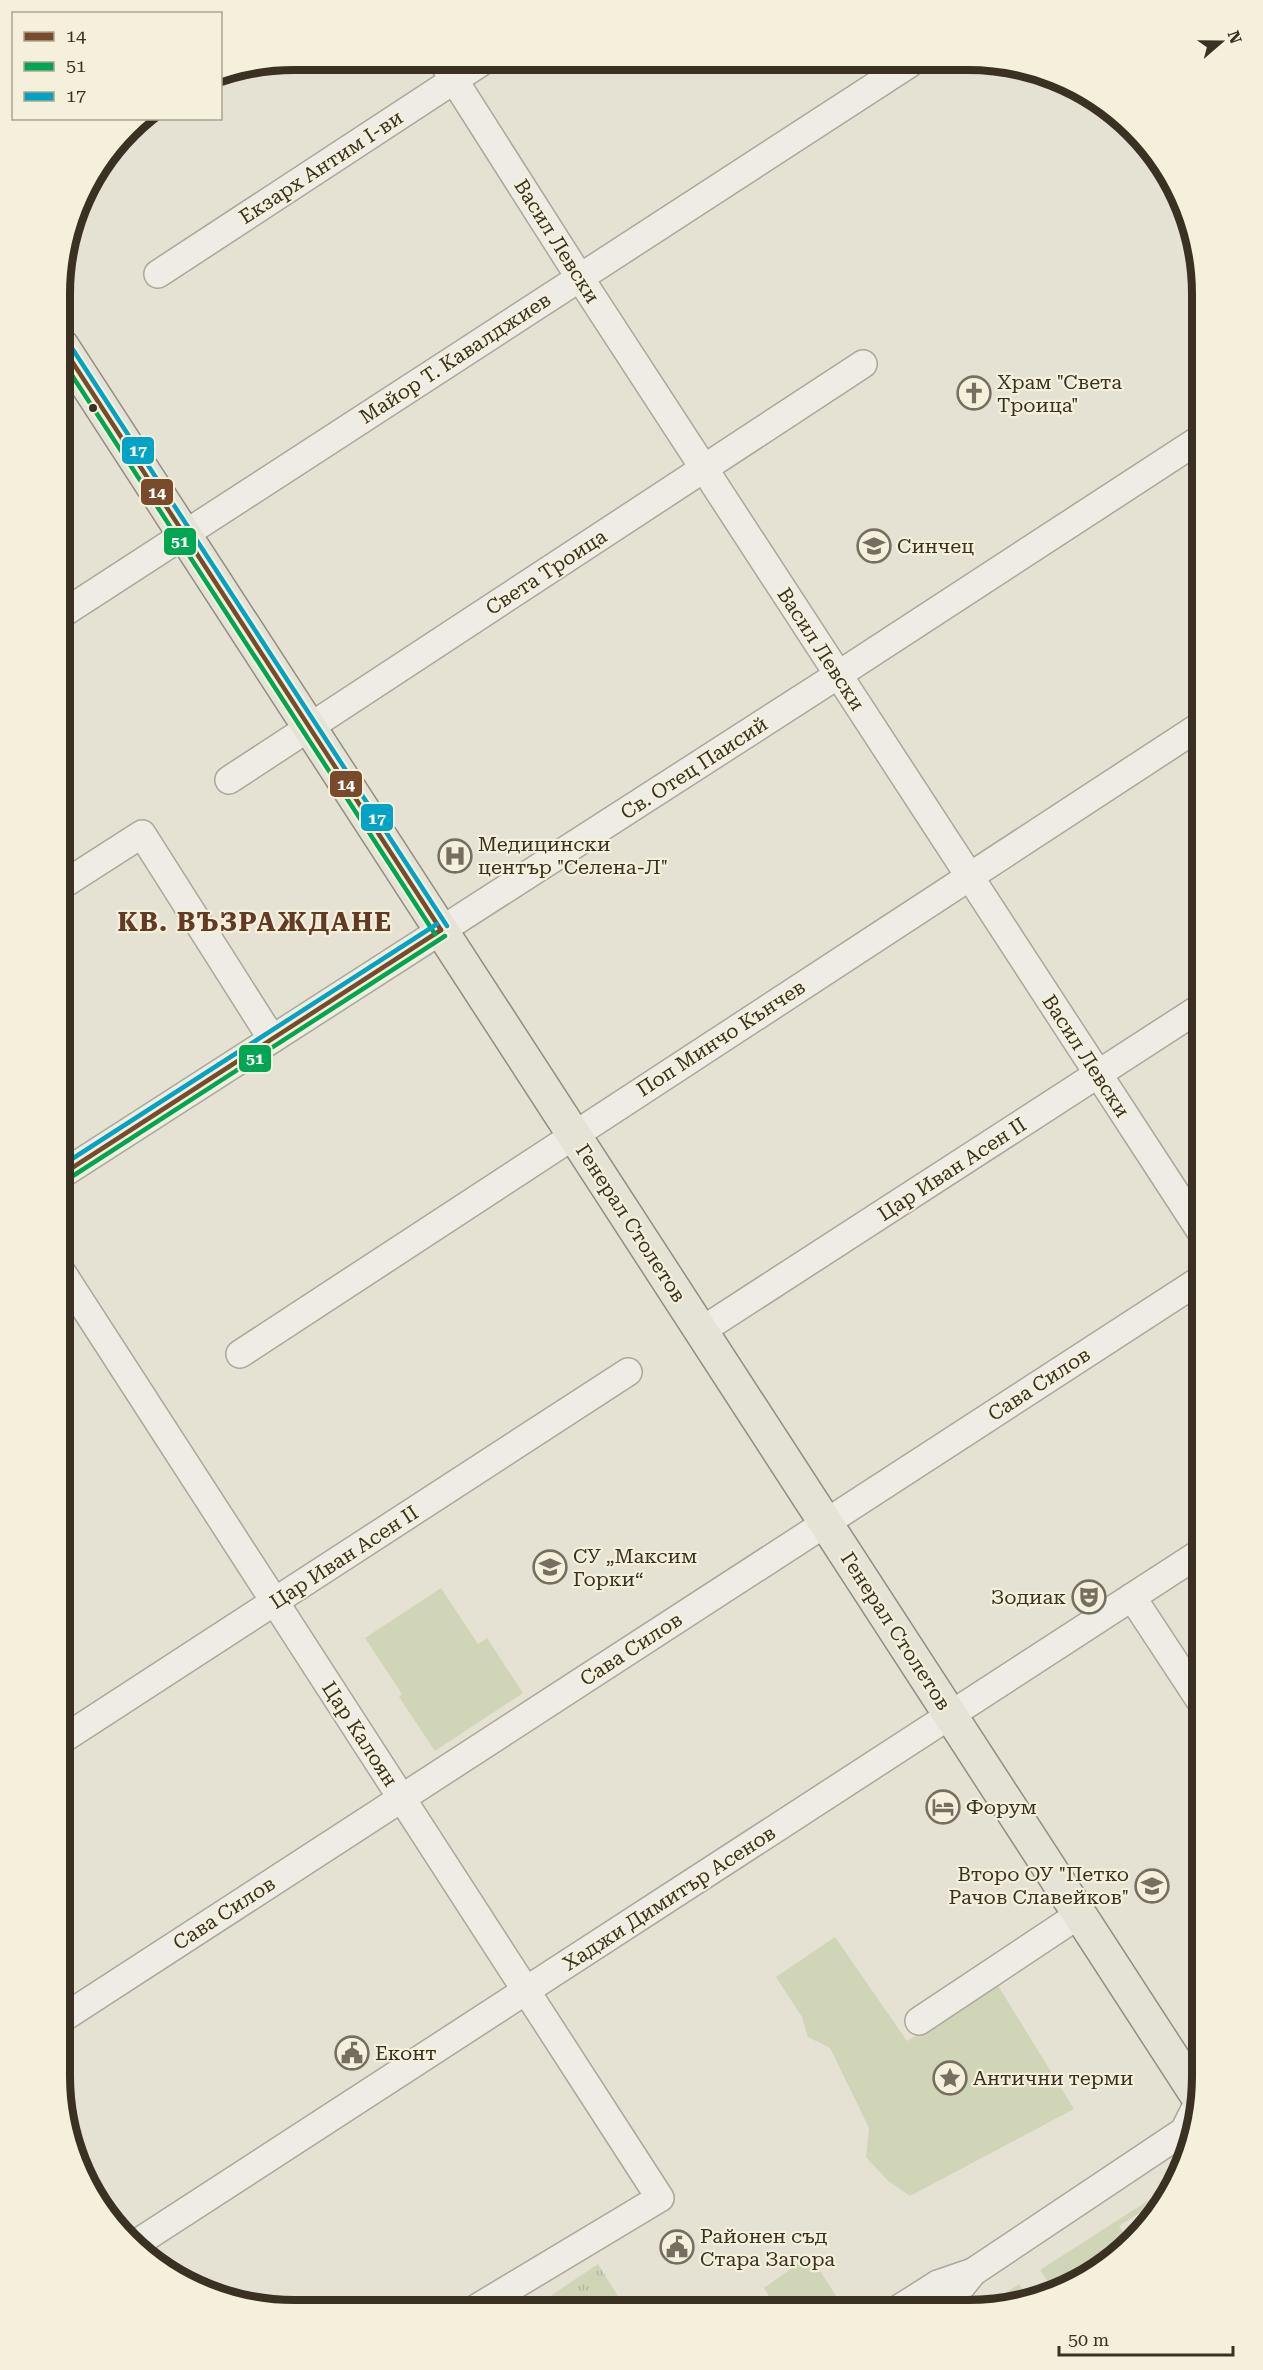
<svg xmlns="http://www.w3.org/2000/svg" width="1263" height="2370" font-family="'Roboto Serif',serif">
  <style>
    .grass { fill: #d1d5b7 }
    .park { fill: url(#park-tufts) }
    .lines { fill: none; stroke-linecap: round; stroke-linejoin: round }
    .minor-casing { stroke: #aba79b; stroke-width: 30 }
    .major-casing { stroke: #918d82; stroke-width: 36 }
    .minor { stroke: #eeece4; stroke-width: 27 }
    .major { stroke: #e5e2d6; stroke-width: 33 }
    .bus-1-casing { stroke: #f4f0db; stroke-width: 9 }
    .bus-2-casing { stroke: #f4f0db; stroke-width: 9 }
    .bus-3-casing { stroke: #f4f0db; stroke-width: 9 }
    .bus-1 { stroke: #7a4b2a; stroke-width: 4.5 }
    .bus-2 { stroke: #00a651; stroke-width: 4.5 }
    .bus-3 { stroke: #03a3c5; stroke-width: 4.5 }
    .bus-dot { fill: #3a3123; stroke: #f4f0db; stroke-width: 2 }
    .labels { text-anchor: middle; dominant-baseline: central; stroke-width: 4.5; stroke-linejoin: round; paint-order: stroke }
    .street-label { font-size: 20px; fill: #3a3123; stroke: #f4f0db }
    .poi-label { font-size: 20px; fill: #3a3123; stroke: #f4f0db; text-anchor: start }
    .district-label { font-size: 26px; font-weight: bold; letter-spacing: 1.5px; fill: #633a25; stroke: #f4f0db }
    .rim { fill: none; stroke: #3a3123; stroke-width: 8 }
    .line-badge { stroke: #f4f0db; stroke-width: 2 }
    .badge-label { font-size: 16px; text-anchor: middle; font-weight: bold; fill: #fff }
  </style>
  <defs>
    <pattern id="park-tufts" width="24" height="20" patternUnits="userSpaceOnUse" patternTransform="scale(1.5)"><rect width="24" height="20" fill="#d1d5b7"/><path d="M3 7l-1-3M5 7V3M7 7l1-3M15 17l-1-3M17 17v-4M19 17l1-3" fill="none" stroke="#b4b79d"/></pattern>
  </defs>
  <rect width="100%" height="100%" fill="#e5e2d3"/>
  <g class="grass">
    <path d="M441,1588L478,1644L487,1638L523,1693L435,1751L399,1697L402,1694L365,1638Z"/>
    <path d="M835,1937L907,2041L997,1984L1074,2109L910,2196L887,2180L866,2157L869,2128L830,2048L808,2037L802,2017L776,1977Z"/>
    <path d="M1174,2184L1169,2194L1119,2226L1129,2242L1099,2270L1055,2292L1040,2270Z"/>
    <path d="M810,2255L845,2310L777,2309L764,2288Z"/>
    <path d="M1019,2284L1029,2300L987,2307L986,2306Z"/>
  </g>
  <path class="park" d="M598,2264L626,2309H531Z"/>
  <g class="lines">
    <defs>
      <g id="minor">
        <path d="M442,61L580,278L1203,1235"/>
        <path d="M158,274L483,61"/>
        <path d="M62,614L909,64"/>
        <path d="M229,780L863,364"/>
        <path d="M61,886L142,834L272,1039"/>
        <path d="M61,1175L838,675L1203,437"/>
        <path d="M61,1271L660,2198L475,2309"/>
        <path d="M701,1331L1203,1006"/>
        <path d="M240,1354L1203,724"/>
        <path d="M1132,1597L1203,1705"/>
        <path d="M60,1741L628,1372"/>
        <path d="M60,2020L1203,1278"/>
        <path d="M919,2021L1080,1914"/>
        <path d="M134,2245L1203,1551"/>
        <path d="M897,2310L938,2284L973,2272L1184,2131L1200,2099"/>
        <path d="M937,2310L948,2303L973,2272"/>
      </g>
      <path id="major" d="M62,346L1200,2100"/>
    </defs>
    <use href="#minor" class="minor-casing"/>
    <use href="#major" class="major-casing"/>
    <use href="#minor" class="minor"/>
    <use href="#major" class="major"/>
    <defs>
      <g id="bus-1">
        <path d="M62,346L441,930"/>
        <path d="M61,1175L441,930"/>
      </g>
      <g id="bus-2">
        <path d="M62,360L435,934"/>
        <path d="M65,1181L445,936"/>
      </g>
      <g id="bus-3">
        <path d="M68,342L447,926"/>
        <path d="M61,1166L437,924"/>
      </g>
    </defs>
    <use href="#bus-1" class="bus-1-casing"/>
    <use href="#bus-2" class="bus-2-casing"/>
    <use href="#bus-3" class="bus-3-casing"/>
    <use href="#bus-1" class="bus-1"/>
    <use href="#bus-2" class="bus-2"/>
    <use href="#bus-3" class="bus-3"/>
  </g>
  <defs>
    <symbol id="church-ring" viewBox="-11 -11 22 22"><circle r="9.5" fill="#f4f0db" stroke="#766f61" stroke-width="1.5"/><path d="M-1.2-6h2.4v3.5h3.3v2.4h-3.3V6h-2.4V-.1h-3.3v-2.4h3.3Z" fill="#766f61"/></symbol>
    <symbol id="school-ring" viewBox="-11 -11 22 22"><circle r="9.5" fill="#f4f0db" stroke="#766f61" stroke-width="1.5"/><path d="M0-5L7-2L0 1L-7-2ZM-4 1L0 2.5L4 1V4Q0 6-4 4Z" fill="#766f61"/></symbol>
    <symbol id="hospital-ring" viewBox="-11 -11 22 22"><circle r="9.5" fill="#f4f0db" stroke="#766f61" stroke-width="1.5"/><path d="M-5-5h3v3.5h4V-5h3V5h-3V1.5h-4V5h-3Z" fill="#766f61"/></symbol>
    <symbol id="theatre-ring" viewBox="-11 -11 22 22"><circle r="9.5" fill="#f4f0db" stroke="#766f61" stroke-width="1.5"/><path d="M-5-5.5Q0-4 5-5.5V0Q5 5 0 6Q-5 5-5 0ZM-3.3-2.5H-1v1.5H-3.3ZM1-2.5H3.3v1.5H1ZM-2.8 1Q0 5.5 2.8 1Z" fill="#766f61"/></symbol>
    <symbol id="hotel-ring" viewBox="-11 -11 22 22"><circle r="9.5" fill="#f4f0db" stroke="#766f61" stroke-width="1.5"/><path d="M-6-4.5h1.5V1H6V5H4.5V3h-9V5H-6ZM-4 0a1.8 1.8 0 1 1 3.6 0ZM.5 0V-2.5h3Q6-2.5 6 0Z" fill="#766f61"/></symbol>
    <symbol id="civic-ring" viewBox="-11 -11 22 22"><circle r="9.5" fill="#f4f0db" stroke="#766f61" stroke-width="1.5"/><path d="M-.6-6.5H3V-4.5H.6V-3L4-1V1h2V6H-6V1h2V-1L-.6-3ZM-1.2 2.5V6h2.4V2.5Z" fill="#766f61"/></symbol>
    <symbol id="sight-ring" viewBox="-11 -11 22 22"><circle r="9.5" fill="#f4f0db" stroke="#766f61" stroke-width="1.5"/><path d="M0-6L1.8-2.2L6-1.7L2.9 1.2L3.7 5.4L0 3.3L-3.7 5.4L-2.9 1.2L-6-1.7L-1.8-2.2Z" fill="#766f61"/></symbol>
  </defs>
  <g fill-rule="evenodd">
    <use href="#church-ring" x="955" y="374" width="38" height="38"/>
    <use href="#school-ring" x="855" y="527" width="38" height="38"/>
    <use href="#hospital-ring" x="436" y="837" width="38" height="38"/>
    <use href="#school-ring" x="531" y="1548" width="38" height="38"/>
    <use href="#theatre-ring" x="1070" y="1578" width="38" height="38"/>
    <use href="#hotel-ring" x="924" y="1788" width="38" height="38"/>
    <use href="#school-ring" x="1133" y="1867" width="38" height="38"/>
    <use href="#civic-ring" x="333" y="2034" width="38" height="38"/>
    <use href="#sight-ring" x="931" y="2059" width="38" height="38"/>
    <use href="#civic-ring" x="658" y="2228" width="38" height="38"/>
  </g>
  <circle class="bus-dot" cx="93" cy="408" r="5"/>
  <g class="labels">
    <g class="street-label">
      <text transform="translate(321 167) rotate(-33)">Екзарх Антим I-ви</text>
      <text transform="translate(557 241) rotate(58)">Васил Левски</text>
      <text transform="translate(455 358) rotate(-33)">Майор Т. Кавалджиев</text>
      <text transform="translate(546 572) rotate(-33)">Света Троица</text>
      <text transform="translate(821 649) rotate(57)">Васил Левски</text>
      <text transform="translate(694 768) rotate(-33)">Св. Отец Паисий</text>
      <text transform="translate(721 1038) rotate(-33)">Поп Минчо Кънчев</text>
      <text transform="translate(1086 1056) rotate(57)">Васил Левски</text>
      <text transform="translate(952 1169) rotate(-33)">Цар Иван Асен II</text>
      <text transform="translate(631 1223) rotate(57)">Генерал Столетов</text>
      <text transform="translate(1039 1384) rotate(-33)">Сава Силов</text>
      <text transform="translate(344 1557) rotate(-33)">Цар Иван Асен II</text>
      <text transform="translate(896 1631) rotate(57)">Генерал Столетов</text>
      <text transform="translate(631 1649) rotate(-33)">Сава Силов</text>
      <text transform="translate(360 1734) rotate(57)">Цар Калоян</text>
      <text transform="translate(669 1898) rotate(-33)">Хаджи Димитър Асенов</text>
      <text transform="translate(224 1913) rotate(-33)">Сава Силов</text>
    </g>
    <g class="poi-label">
      <text x="997" y="382">Храм "Света<tspan x="997" dy="23">Троица"</tspan></text>
      <text x="897" y="546">Синчец</text>
      <text x="478" y="844">Медицински<tspan x="478" dy="23">център "Селена-Л"</tspan></text>
      <text x="573" y="1556">СУ „Максим<tspan x="573" dy="23">Горки“</tspan></text>
      <text x="1066" y="1597" text-anchor="end">Зодиак</text>
      <text x="966" y="1807">Форум</text>
      <text x="1129" y="1874" text-anchor="end">Второ ОУ "Петко<tspan x="1129" dy="23">Рачов Славейков"</tspan></text>
      <text x="375" y="2053">Еконт</text>
      <text x="973" y="2078">Антични терми</text>
      <text x="700" y="2236">Районен съд<tspan x="700" dy="23">Стара Загора</tspan></text>
    </g>
    <g class="district-label">
      <text x="255" y="922">КВ. ВЪЗРАЖДАНЕ</text>
    </g>
  </g>
  <path d="M0 0H1263V2370H0ZM294 70H968A224 224 0 0 1 1192 294V2076A224 224 0 0 1 968 2300H294A224 224 0 0 1 70 2076V294A224 224 0 0 1 294 70Z" fill="#f4f0db" fill-rule="evenodd"/>
  <path class="rim" d="M294 70H968A224 224 0 0 1 1192 294V2076A224 224 0 0 1 968 2300H294A224 224 0 0 1 70 2076V294A224 224 0 0 1 294 70Z"/>
  <g class="line-badge">
    <rect x="121" y="436" width="34" height="29" rx="6" fill="#03a3c5"/>
    <rect x="140" y="478" width="34" height="28" rx="6" fill="#7a4b2a"/>
    <rect x="163" y="527" width="34" height="29" rx="6" fill="#00a651"/>
    <rect x="329" y="770" width="34" height="28" rx="6" fill="#7a4b2a"/>
    <rect x="360" y="803" width="34" height="29" rx="6" fill="#03a3c5"/>
    <rect x="238" y="1044" width="34" height="29" rx="6" fill="#00a651"/>
  </g>
  <g class="badge-label">
    <text x="138" y="456">17</text>
    <text x="157" y="498">14</text>
    <text x="180" y="547">51</text>
    <text x="346" y="790">14</text>
    <text x="377" y="824">17</text>
    <text x="255" y="1064">51</text>
  </g>
  <rect x="12" y="12" width="210" height="108" fill="#f4f0db" stroke="#aaa491" stroke-width="1.5"/>
  <rect x="24" y="32" width="30" height="9" fill="#7a4b2a" stroke="#aaa491" stroke-width="1.5"/>
  <text x="66" y="42" font-size="18" fill="#3a3123">14</text>
  <rect x="24" y="62" width="30" height="9" fill="#00a651" stroke="#aaa491" stroke-width="1.5"/>
  <text x="66" y="72" font-size="18" fill="#3a3123">51</text>
  <rect x="24" y="92" width="30" height="9" fill="#03a3c5" stroke="#aaa491" stroke-width="1.5"/>
  <text x="66" y="102" font-size="18" fill="#3a3123">17</text>
  <g transform="translate(1221 42) rotate(70)" stroke="#f4f0db" stroke-width="4.5" paint-order="stroke">
  <path d="M0-4.5L10 22L0 15L-10 22Z" fill="#3a3123"/>
  <text y="-9" font-size="16" font-weight="bold" text-anchor="middle" fill="#3a3123">N</text>
  </g>
  <path d="M1059 2346v9h174v-9" fill="none" stroke="#3a3123" stroke-width="3"/>
  <text x="1068" y="2346" font-size="18" fill="#3a3123" stroke="#f4f0db" stroke-width="4.5" paint-order="stroke">50 m</text>
</svg>
